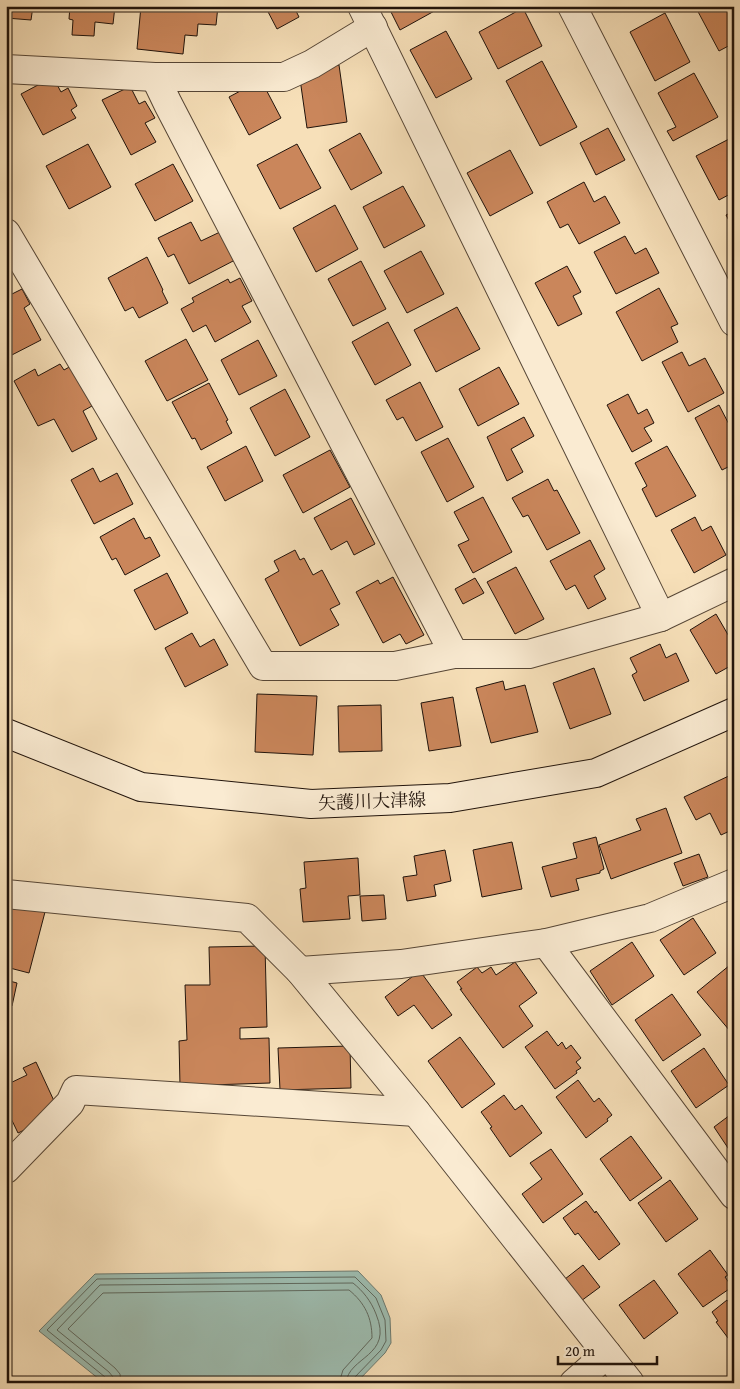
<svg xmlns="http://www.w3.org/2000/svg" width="740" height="1389" font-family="'Gentium Book Plus','Noto Serif JP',serif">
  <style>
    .water { fill: #9dbdb1; stroke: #6b796f }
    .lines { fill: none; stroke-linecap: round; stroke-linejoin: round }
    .shore { stroke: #5e685e; stroke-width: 1 }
    .building { fill: #ca865b; stroke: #20130b }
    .street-casing { stroke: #564636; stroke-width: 30 }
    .secondary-casing { stroke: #20130b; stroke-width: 30 }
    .street { stroke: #faebd2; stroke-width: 28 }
    .secondary { stroke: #faebd2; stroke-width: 28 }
    .labels { text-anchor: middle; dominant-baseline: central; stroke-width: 4; stroke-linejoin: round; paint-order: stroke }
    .street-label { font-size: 18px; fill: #20130b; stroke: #faebd2 }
  </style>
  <rect width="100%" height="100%" fill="#f7e0b9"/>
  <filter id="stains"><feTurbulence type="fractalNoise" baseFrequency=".004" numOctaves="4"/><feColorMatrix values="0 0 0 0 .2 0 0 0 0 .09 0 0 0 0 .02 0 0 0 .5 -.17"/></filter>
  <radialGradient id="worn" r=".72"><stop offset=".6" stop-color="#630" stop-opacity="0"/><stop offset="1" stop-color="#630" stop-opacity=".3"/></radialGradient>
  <path class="water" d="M358,1271L381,1295L390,1318L391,1343L385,1353L356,1383H104L39,1331L95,1274Z"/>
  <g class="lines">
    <g class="shore">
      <path d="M107,1383L105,1377L47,1330L97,1279L355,1277L376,1298L385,1320L386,1341L381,1350L354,1378L353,1383"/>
      <path d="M113,1383V1377L109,1372L57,1330L100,1285L353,1283C363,1291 371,1301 376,1314C394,1357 348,1356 346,1383"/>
      <path d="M121,1383L120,1374L115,1368L68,1329L103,1293L349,1290C365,1303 372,1318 372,1338L343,1370L339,1383"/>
    </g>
  </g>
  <g class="building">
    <path d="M6,6H33L31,20L6,18Z"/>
    <path d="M70,6H115L113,24L95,22L94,36L72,35L73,20L69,19Z"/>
    <path d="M141,6H218L216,25L198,24L197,36L185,35L183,54L137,49Z"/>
    <path d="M265,6H296L294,7L299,17L277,29Z"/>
    <path d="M388,6H437L438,9L400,30Z"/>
    <path d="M695,6H734V43L719,51Z"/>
    <path d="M523,8L542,46L498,69L479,32Z"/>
    <path d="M665,13L690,62L655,81L630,32Z"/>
    <path d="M446,31L472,79L436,98L410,50Z"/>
    <path d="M542,61L577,127L540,146L506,81Z"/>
    <path d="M339,65L347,122L307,128L299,72Z"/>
    <path d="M694,73L718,117L673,141L667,131L676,127L658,93Z"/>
    <path d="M53,77L61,92L68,88L77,106L71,110L76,118L43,135L21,94Z"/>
    <path d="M261,80L281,118L249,135L229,97Z"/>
    <path d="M127,88V89L131,88L139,104L145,101L155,118L145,123L156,142L131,155L102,100Z"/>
    <path d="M608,128L625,160L596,175L580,143Z"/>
    <path d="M360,133L382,173L351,190L329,150Z"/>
    <path d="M731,138L734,144V192L719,200L696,156Z"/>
    <path d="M88,144L111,187L69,209L46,166Z"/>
    <path d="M297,144L321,188L280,209L257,165Z"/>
    <path d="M510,150L533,193L490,216L467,173Z"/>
    <path d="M173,164L193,201L155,221L135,184Z"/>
    <path d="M584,182L594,202L605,196L620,223L579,244L568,224L560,228L547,202Z"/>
    <path d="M403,186L425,226L384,248L363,207Z"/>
    <path d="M335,205L358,249L316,272L293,228Z"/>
    <path d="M734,211V230L726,215Z"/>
    <path d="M191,222L201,241L220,232L235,260L189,284L174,254L168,257L158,238Z"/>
    <path d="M625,236L635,254L646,248L659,273L616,294L594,252Z"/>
    <path d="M421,251L444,294L407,313L384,271Z"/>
    <path d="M147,257L163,290L162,291L168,303L139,318L133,307L125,311L108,278Z"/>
    <path d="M361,261L386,309L353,326L328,279Z"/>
    <path d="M567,266L581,292L573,296L582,314L558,326L535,283Z"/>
    <path d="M240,278L252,301L242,306L251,322L215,342L206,325L193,332L181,309L194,302L192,298L228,279L230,283Z"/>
    <path d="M659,288L678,324L671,327L678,342L642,361L616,312Z"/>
    <path d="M22,289L30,304L24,308L41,340L6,358V297Z"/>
    <path d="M457,307L480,349L436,372L414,330Z"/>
    <path d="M388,322L411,365L375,385L352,342Z"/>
    <path d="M186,339L208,380L167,401L145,361Z"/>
    <path d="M258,340L277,376L239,395L221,360Z"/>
    <path d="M682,352L689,366L705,358L724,393L688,412L662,362Z"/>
    <path d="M60,364L64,370L71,366L92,406L83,411L97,439L72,452L54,419L38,426L14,381L35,369L38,376Z"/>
    <path d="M499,367L519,404L478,426L459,389Z"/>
    <path d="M420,382L443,427L416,441L403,417L397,420L386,400Z"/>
    <path d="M209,383L228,420L226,421L232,433L201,450L195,438L192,439L172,402Z"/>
    <path d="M285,389L310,437L275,456L250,408Z"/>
    <path d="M628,394L638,414L647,409L654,423L644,428L652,441L632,452L607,405Z"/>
    <path d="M719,405L734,434V464L722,470L695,418Z"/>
    <path d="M524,417L534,436L511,449L523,472L507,481L487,437Z"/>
    <path d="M448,438L474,487L447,502L421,452Z"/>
    <path d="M246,446L263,481L225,501L207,467Z"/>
    <path d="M667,446L696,496L656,517L642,489L647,486L635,463Z"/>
    <path d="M330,450L350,487L303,513L283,475Z"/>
    <path d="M93,468L100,482L117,473L133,504L94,524L71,480Z"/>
    <path d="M548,479L554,491L557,490L580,533L547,550L528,515L523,517L512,498Z"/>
    <path d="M483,497L512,552L473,573L458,545L469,540L454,512Z"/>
    <path d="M351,498L375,544L354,555L347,541L331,550L314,518Z"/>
    <path d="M695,517L702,531L711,526L726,555L694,573L671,530Z"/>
    <path d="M134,518L145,539L150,537L160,556L125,575L116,558L112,560L100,537Z"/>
    <path d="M590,540L605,569L594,576L606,599L588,609L575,585L566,590L550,561Z"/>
    <path d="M295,550L300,560L304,558L313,575L322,570L340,604L330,609L339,625L300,646L265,579L279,571L274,561Z"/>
    <path d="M516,567L544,619L515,634L487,582Z"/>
    <path d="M167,573L188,613L155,630L134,590Z"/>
    <path d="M393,577L424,635L406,644L400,634L383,643L356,592L378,580L380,584Z"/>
    <path d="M475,578L484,593L463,604L455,589Z"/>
    <path d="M716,614L734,645V664L716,674L690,630Z"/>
    <path d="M192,633L200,647L214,639L228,665L185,687L165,648Z"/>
    <path d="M660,644L666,658L676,653L689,681L644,701L632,675L637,672L630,658Z"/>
    <path d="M594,668L611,714L570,729L553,683Z"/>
    <path d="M503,681L505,690L525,685L538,732L491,743L476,688Z"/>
    <path d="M257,694L317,696L313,755L255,752Z"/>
    <path d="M453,697L461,746L429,751L421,703Z"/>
    <path d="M381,705L382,751L339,752L338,706Z"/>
    <path d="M733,774L734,829L721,835L710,813L696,820L684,797Z"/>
    <path d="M666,808L682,853L611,879L599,845L641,830L636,819Z"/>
    <path d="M596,837L604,869L600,871V873L576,879L579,890L551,897L542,867L577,858L573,843Z"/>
    <path d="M512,842L522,889L482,897L473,850Z"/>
    <path d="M445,850L451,881L434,885L436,896L407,901L403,877L417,875L414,856Z"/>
    <path d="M699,854L708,877L683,886L674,863Z"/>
    <path d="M358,858L360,895L348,896L350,919L303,922L300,889L306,888L304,862Z"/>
    <path d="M384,895L386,919L362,921L360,896Z"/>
    <path d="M6,902L45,912L29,973L6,967Z"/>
    <path d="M693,918L716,953L684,975L660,940Z"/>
    <path d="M632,942L654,976L612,1005L590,971Z"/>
    <path d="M265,946L267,1027L240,1028V1039L269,1038L270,1083L180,1086L179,1041L187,1040L185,985H210L209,947Z"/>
    <path d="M515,962L537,993L519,1006L533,1026L503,1048L460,989H462L457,982L477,967L482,973L491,967L496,975Z"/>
    <path d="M730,965L734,970V1028L730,1031L697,992Z"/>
    <path d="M420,971L452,1015L432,1029L414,1005L398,1016L385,997Z"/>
    <path d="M6,980L17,983L12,1006L6,1005Z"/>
    <path d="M672,994L701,1035L663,1061L635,1020Z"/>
    <path d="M547,1031L558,1046L562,1042L566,1049L571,1045L581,1058L576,1062L581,1068L576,1071L577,1073L555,1089L525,1047Z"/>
    <path d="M460,1037L495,1084L462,1108L428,1061Z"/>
    <path d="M350,1046L351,1088L280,1090L278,1048Z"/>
    <path d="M704,1048L729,1085L696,1108L671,1071Z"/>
    <path d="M36,1062L55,1103L56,1115L18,1133L6,1108V1085L27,1075L23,1068Z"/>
    <path d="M578,1080L594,1102L599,1098L612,1115L607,1119L608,1121L586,1138L556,1097Z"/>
    <path d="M504,1095L515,1110L522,1105L542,1133L510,1157L490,1128L492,1127L481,1112Z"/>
    <path d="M734,1112V1148L730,1151L714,1127Z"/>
    <path d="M631,1136L662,1178L630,1201L600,1159Z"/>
    <path d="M551,1149L583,1194L543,1223L522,1194L542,1179L530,1163Z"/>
    <path d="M670,1180L698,1219L666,1242L638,1203Z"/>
    <path d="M586,1201L595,1213L596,1211L620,1244L599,1260L578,1233L575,1235L563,1218Z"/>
    <path d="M710,1250L728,1275L725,1277L732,1287L703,1307L678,1274Z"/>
    <path d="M583,1265L600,1287L581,1301L565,1279Z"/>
    <path d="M654,1280L678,1313L644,1339L619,1305Z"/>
    <path d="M727,1300L734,1309V1346L716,1322L718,1321L712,1312Z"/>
  </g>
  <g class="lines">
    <defs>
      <g id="street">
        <path d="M362,6L661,617"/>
        <path d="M572,6L734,322"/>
        <path d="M6,69L155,77H284L312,64L373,27"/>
        <path d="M155,77L168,104L454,654"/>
        <path d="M6,233L263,666H395L454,654H529L661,617L734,582"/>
        <path d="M6,894L247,918L300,971L416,1112L630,1383"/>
        <path d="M546,943L734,1195"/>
        <path d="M300,971L401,964L546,943L650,918L734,883"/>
        <path d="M6,1169L70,1103L76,1090L416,1112"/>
        <path d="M574,1383L607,1354"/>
      </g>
      <path id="secondary" d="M6,733L141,787L311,804L450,798L596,773L734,712"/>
    </defs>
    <use href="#street" class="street-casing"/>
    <use href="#secondary" class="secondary-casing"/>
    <use href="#street" class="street"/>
    <use href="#secondary" class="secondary"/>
  </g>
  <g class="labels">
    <g class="street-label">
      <text transform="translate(372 801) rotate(-2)">矢護川大津線</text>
    </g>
  </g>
  <rect width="740" height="1389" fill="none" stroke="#f7e0b9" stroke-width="25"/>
  <rect x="8" y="8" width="725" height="1374" fill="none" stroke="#20130b" stroke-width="2.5"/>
  <rect x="12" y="12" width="715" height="1364" fill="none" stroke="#20130b"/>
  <path d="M558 1356v8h99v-8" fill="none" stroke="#20130b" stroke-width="2.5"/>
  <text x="565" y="1356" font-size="15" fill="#20130b" stroke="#faebd2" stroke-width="4" paint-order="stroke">20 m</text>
  <rect width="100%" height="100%" filter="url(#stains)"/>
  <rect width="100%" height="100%" fill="url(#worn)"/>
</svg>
